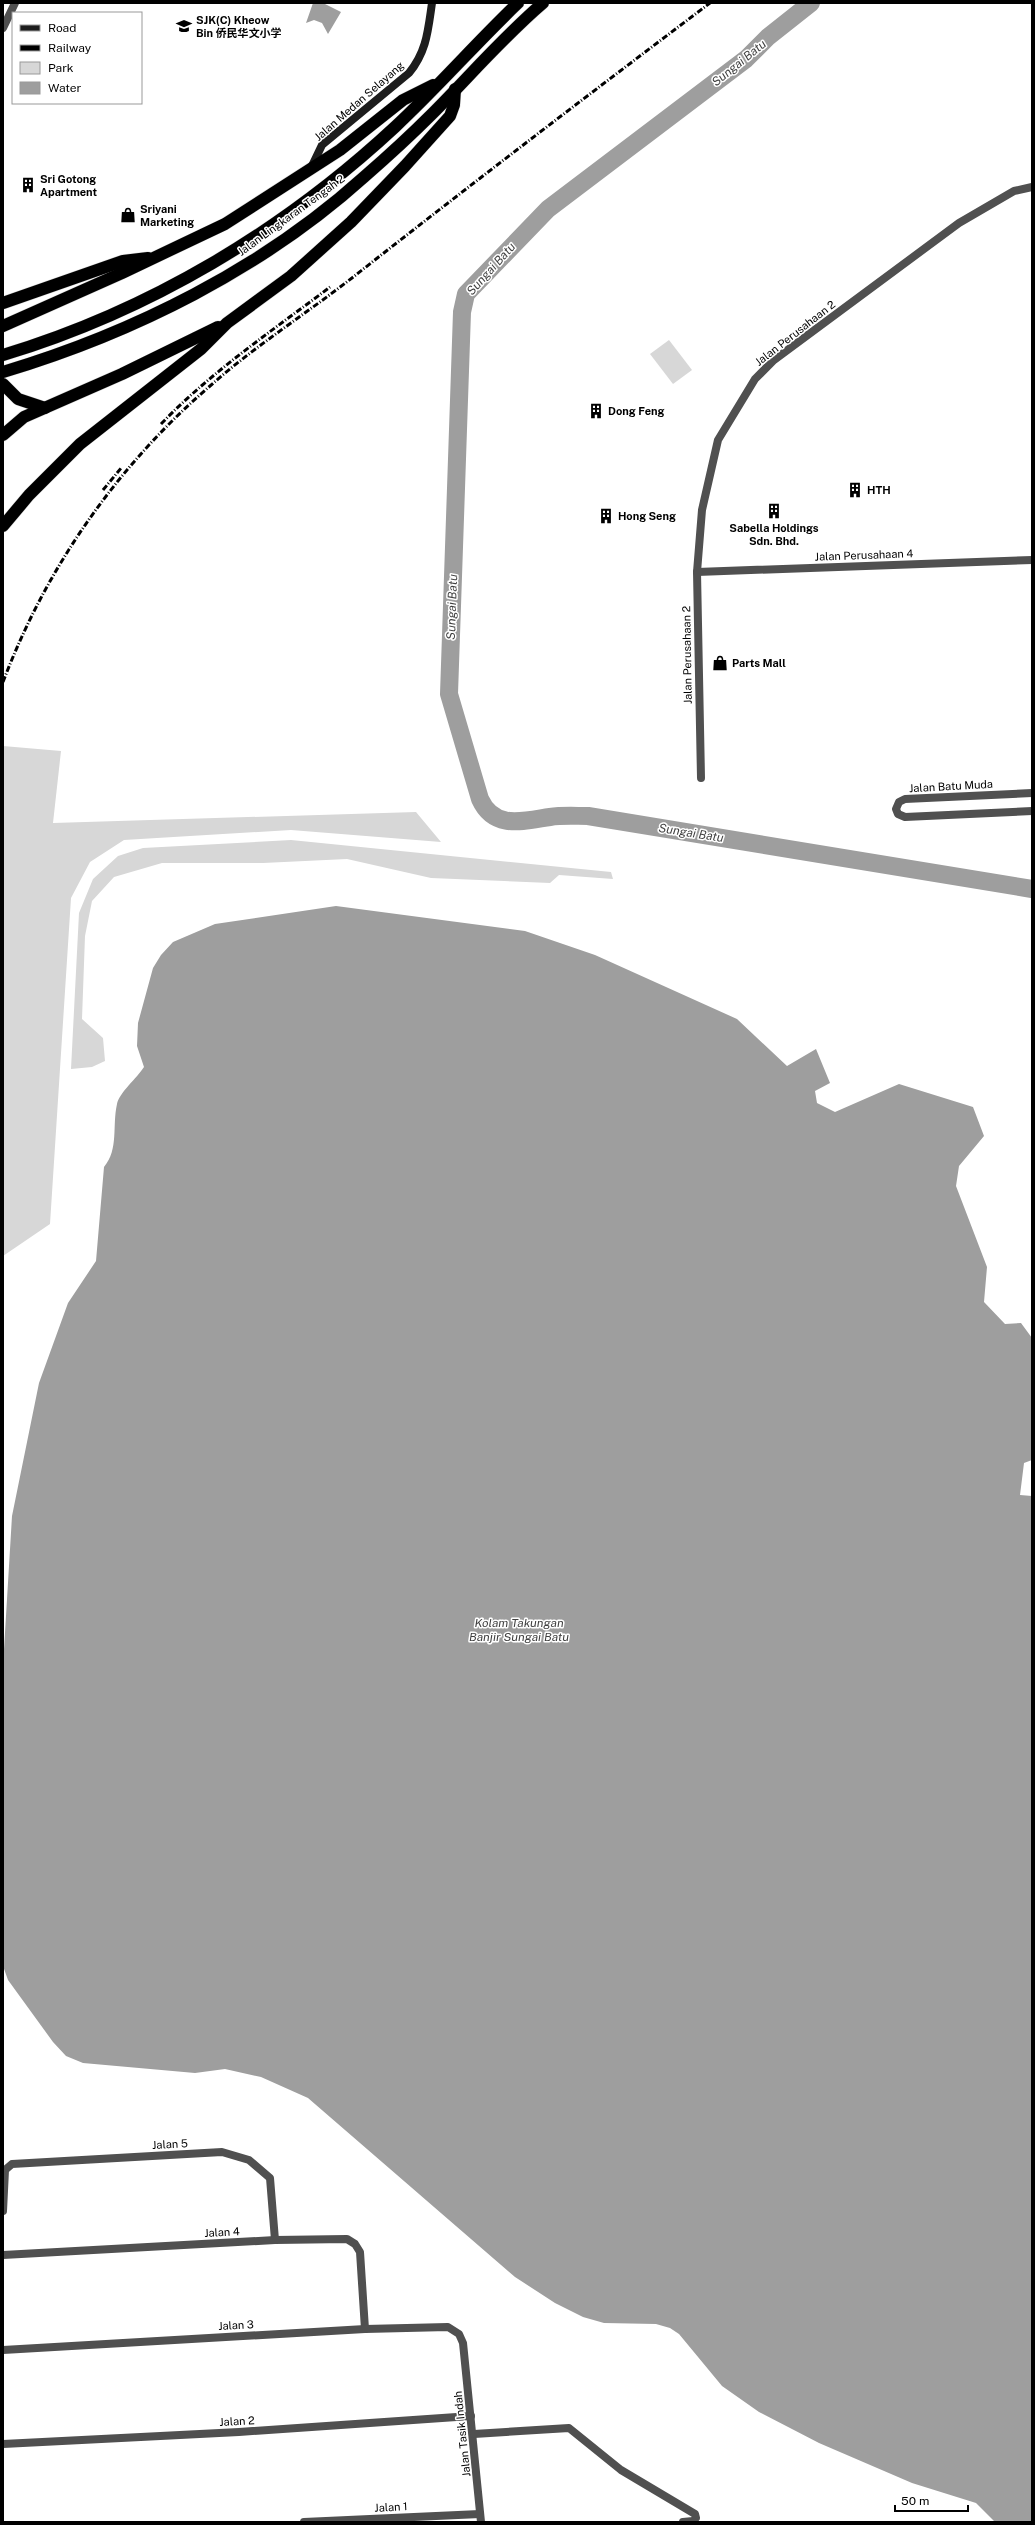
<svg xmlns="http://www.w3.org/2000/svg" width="1035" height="2525" font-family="'Public Sans','Noto Sans SC',sans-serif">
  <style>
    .green { fill: #d7d7d7 }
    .water { fill: #9e9e9e }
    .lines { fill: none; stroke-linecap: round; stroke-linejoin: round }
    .river { stroke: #9e9e9e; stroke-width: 18 }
    .highway-casing { stroke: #dbdbdb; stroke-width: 13 }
    .street { stroke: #505050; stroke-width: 8 }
    .secondary { stroke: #1d1d1d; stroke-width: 8 }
    .highway { stroke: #000; stroke-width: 12 }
    .rail { stroke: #000; stroke-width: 3; stroke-dasharray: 6 2 1 2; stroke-linecap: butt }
    .labels { text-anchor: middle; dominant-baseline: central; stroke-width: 3; stroke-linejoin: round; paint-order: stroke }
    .poi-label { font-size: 11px; font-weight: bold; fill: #000; stroke: #fff; text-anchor: start }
    .street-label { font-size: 11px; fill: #000; stroke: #fff }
    .water-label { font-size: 12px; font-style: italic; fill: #3f3f3f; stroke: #fff }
  </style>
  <rect width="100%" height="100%" fill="#fff"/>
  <g class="green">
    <path d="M669,340L692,370L673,384L650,354Z"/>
    <path d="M3,746L61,751L53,823L416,812L441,842L291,830L124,840L90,862L71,898L50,1224L3,1256Z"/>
    <path d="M291,840L611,872L613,879L559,875L550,883L431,878L347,859L263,863H162L114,877L92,901L85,936L82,1019L103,1038L105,1061L92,1067L71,1069L79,913L93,879L118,856L143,848Z"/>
  </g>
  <g class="water">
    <path d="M313,3H323L341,12L328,34L322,23L314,20L306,23Z"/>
    <path d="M336,906L525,931L595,955L737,1019L787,1066L816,1049L830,1083L815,1091L817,1103L835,1112L899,1084L973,1107L984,1136L959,1166L956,1186L987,1267L984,1302L1005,1324L1021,1323L1032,1338V1460L1024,1463L1020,1495L1032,1496V2522H995L976,2503L912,2483L819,2443L759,2412L722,2386L679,2334L670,2328L656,2324L604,2323L583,2317L555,2303L515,2277L308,2098L261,2077L225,2069L195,2073L83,2063L66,2056L53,2042L8,1980L3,1966V1666L12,1516L39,1383L68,1303L96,1261L104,1167C119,1149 112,1126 117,1104C119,1093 137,1078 144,1067L137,1046L138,1023L153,968L161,955L173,942L215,924Z"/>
  </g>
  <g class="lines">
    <path class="river" d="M811,3L768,37L746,59L548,209L466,294L462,312L449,694L480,799C494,830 523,821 550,817C562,815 575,816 588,816L1032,889"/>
    <defs>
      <g id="highway">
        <path d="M3,303L123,261L148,258"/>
        <path d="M3,326L122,273L225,224L340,150L403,100L433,85"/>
        <path d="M3,355C149,311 283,231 395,127C438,87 476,43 518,3"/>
        <path d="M3,372C133,333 262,269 364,177C387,157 410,136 432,114C469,77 503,37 543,3"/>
        <path d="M3,384L18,399L45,408"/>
        <path d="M3,435L24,417L122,374L218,327"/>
        <path d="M3,526L29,495L80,444L201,349L227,323L291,276L351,222L405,166L450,116L454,105L455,89"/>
      </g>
    </defs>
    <use href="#highway" class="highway-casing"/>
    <g class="street">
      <path d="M3,28L15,3"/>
      <path d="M697,572L1032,560"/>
      <path d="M701,778L697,572L702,510L718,440L755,379L774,360L959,223L1014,191L1032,187"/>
      <path d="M1032,793L905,799L899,802L896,809L898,814L905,817L1032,811"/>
      <path d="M3,2211L5,2170L12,2164L222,2152L249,2160L270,2178L275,2240"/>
      <path d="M3,2255L275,2240L347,2239L355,2244L360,2252L365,2329"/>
      <path d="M3,2350L365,2329L448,2327L459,2334L463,2343L481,2522"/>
      <path d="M474,2434L569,2428L621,2470L695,2514L696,2518L693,2521L683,2522"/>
      <path d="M3,2444L239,2432L471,2416"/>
      <path d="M304,2522L480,2514"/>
    </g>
    <path class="secondary" d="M311,168L322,145L409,73C427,51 428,30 432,3"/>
    <use href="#highway" class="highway"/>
    <g class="rail">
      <path d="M161,424C212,371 272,331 330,287"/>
      <path d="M103,490L122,467"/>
      <path d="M3,682C46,568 117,466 210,386C256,345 309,312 357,274C474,182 592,92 710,3"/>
    </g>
  </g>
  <defs>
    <symbol id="school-bare" viewBox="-9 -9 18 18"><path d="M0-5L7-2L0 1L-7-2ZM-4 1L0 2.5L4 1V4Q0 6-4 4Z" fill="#000" stroke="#fff" stroke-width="2.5" paint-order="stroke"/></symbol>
    <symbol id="building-bare" viewBox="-9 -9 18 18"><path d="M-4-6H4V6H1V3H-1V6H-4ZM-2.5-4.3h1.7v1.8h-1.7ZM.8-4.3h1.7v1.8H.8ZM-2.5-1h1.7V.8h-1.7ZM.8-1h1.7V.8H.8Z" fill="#000" stroke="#fff" stroke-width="2.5" paint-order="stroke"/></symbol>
    <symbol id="shop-bare" viewBox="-9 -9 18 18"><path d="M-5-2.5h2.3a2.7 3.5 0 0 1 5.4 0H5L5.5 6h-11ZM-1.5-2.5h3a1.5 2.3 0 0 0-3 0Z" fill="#000" stroke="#fff" stroke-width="2.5" paint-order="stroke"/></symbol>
  </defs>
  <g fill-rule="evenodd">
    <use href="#school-bare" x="173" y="15" width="22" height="22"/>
    <use href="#building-bare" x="17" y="174" width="22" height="22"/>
    <use href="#shop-bare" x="117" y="204" width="22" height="22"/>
    <use href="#building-bare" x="585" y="400" width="22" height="22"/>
    <use href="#building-bare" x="844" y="479" width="22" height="22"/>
    <use href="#building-bare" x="763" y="500" width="22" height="22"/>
    <use href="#building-bare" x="595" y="505" width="22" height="22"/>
    <use href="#shop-bare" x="709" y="652" width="22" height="22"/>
  </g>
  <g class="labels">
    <g class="poi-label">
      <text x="196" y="20">SJK(C) Kheow<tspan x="196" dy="13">Bin 侨民华文小学</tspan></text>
      <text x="40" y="179">Sri Gotong<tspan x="40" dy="13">Apartment</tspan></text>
      <text x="140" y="209">Sriyani<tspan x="140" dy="13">Marketing</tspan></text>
      <text x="608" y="411">Dong Feng</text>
      <text x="867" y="490">HTH</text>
      <text x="618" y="516">Hong Seng</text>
      <text x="774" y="528" text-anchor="middle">Sabella Holdings<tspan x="774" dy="13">Sdn. Bhd.</tspan></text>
      <text x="732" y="663">Parts Mall</text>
    </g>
    <g class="street-label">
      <text transform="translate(359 101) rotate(-41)">Jalan Medan Selayang</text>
      <text transform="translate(291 215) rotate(-36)">Jalan Lingkaran Tengah 2</text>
      <text transform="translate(795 333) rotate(-38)">Jalan Perusahaan 2</text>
      <text transform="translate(864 555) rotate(-2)">Jalan Perusahaan 4</text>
      <text transform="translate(687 655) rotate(-91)">Jalan Perusahaan 2</text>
      <text transform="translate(951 786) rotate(-3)">Jalan Batu Muda</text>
      <text transform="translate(170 2144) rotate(-3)">Jalan 5</text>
      <text transform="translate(222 2232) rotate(-3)">Jalan 4</text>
      <text transform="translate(236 2325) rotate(-3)">Jalan 3</text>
      <text transform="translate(237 2421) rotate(-3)">Jalan 2</text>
      <text transform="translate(462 2434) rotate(-96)">Jalan Tasik Indah</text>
      <text transform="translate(391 2507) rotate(-3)">Jalan 1</text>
    </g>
    <g class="water-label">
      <text transform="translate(739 63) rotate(-39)">Sungai Batu</text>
      <text transform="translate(491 269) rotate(-48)">Sungai Batu</text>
      <text transform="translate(452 607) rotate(-88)">Sungai Batu</text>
      <text transform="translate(691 833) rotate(9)">Sungai Batu</text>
      <text x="519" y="1623">Kolam Takungan<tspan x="519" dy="14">Banjir Sungai Batu</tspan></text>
    </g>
  </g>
  <rect width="1035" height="2525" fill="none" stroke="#000000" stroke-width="8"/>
  <rect x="12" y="12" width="130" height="92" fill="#ffffff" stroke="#999999"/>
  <rect x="20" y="25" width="20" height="6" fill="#1d1d1d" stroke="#999999"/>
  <text x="48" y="32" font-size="12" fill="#000000">Road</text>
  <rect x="20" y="45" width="20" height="6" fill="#000000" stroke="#999999"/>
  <text x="48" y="52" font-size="12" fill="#000000">Railway</text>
  <rect x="20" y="62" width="20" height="12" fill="#d7d7d7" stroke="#999999"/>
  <text x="48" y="72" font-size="12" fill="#000000">Park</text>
  <rect x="20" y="82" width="20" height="12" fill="#9e9e9e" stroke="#999999"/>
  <text x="48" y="92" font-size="12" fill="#000000">Water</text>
  <path d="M895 2505v6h73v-6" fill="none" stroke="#000000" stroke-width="2"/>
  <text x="901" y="2505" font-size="12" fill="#000000" stroke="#ffffff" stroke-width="3" paint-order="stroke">50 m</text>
</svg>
